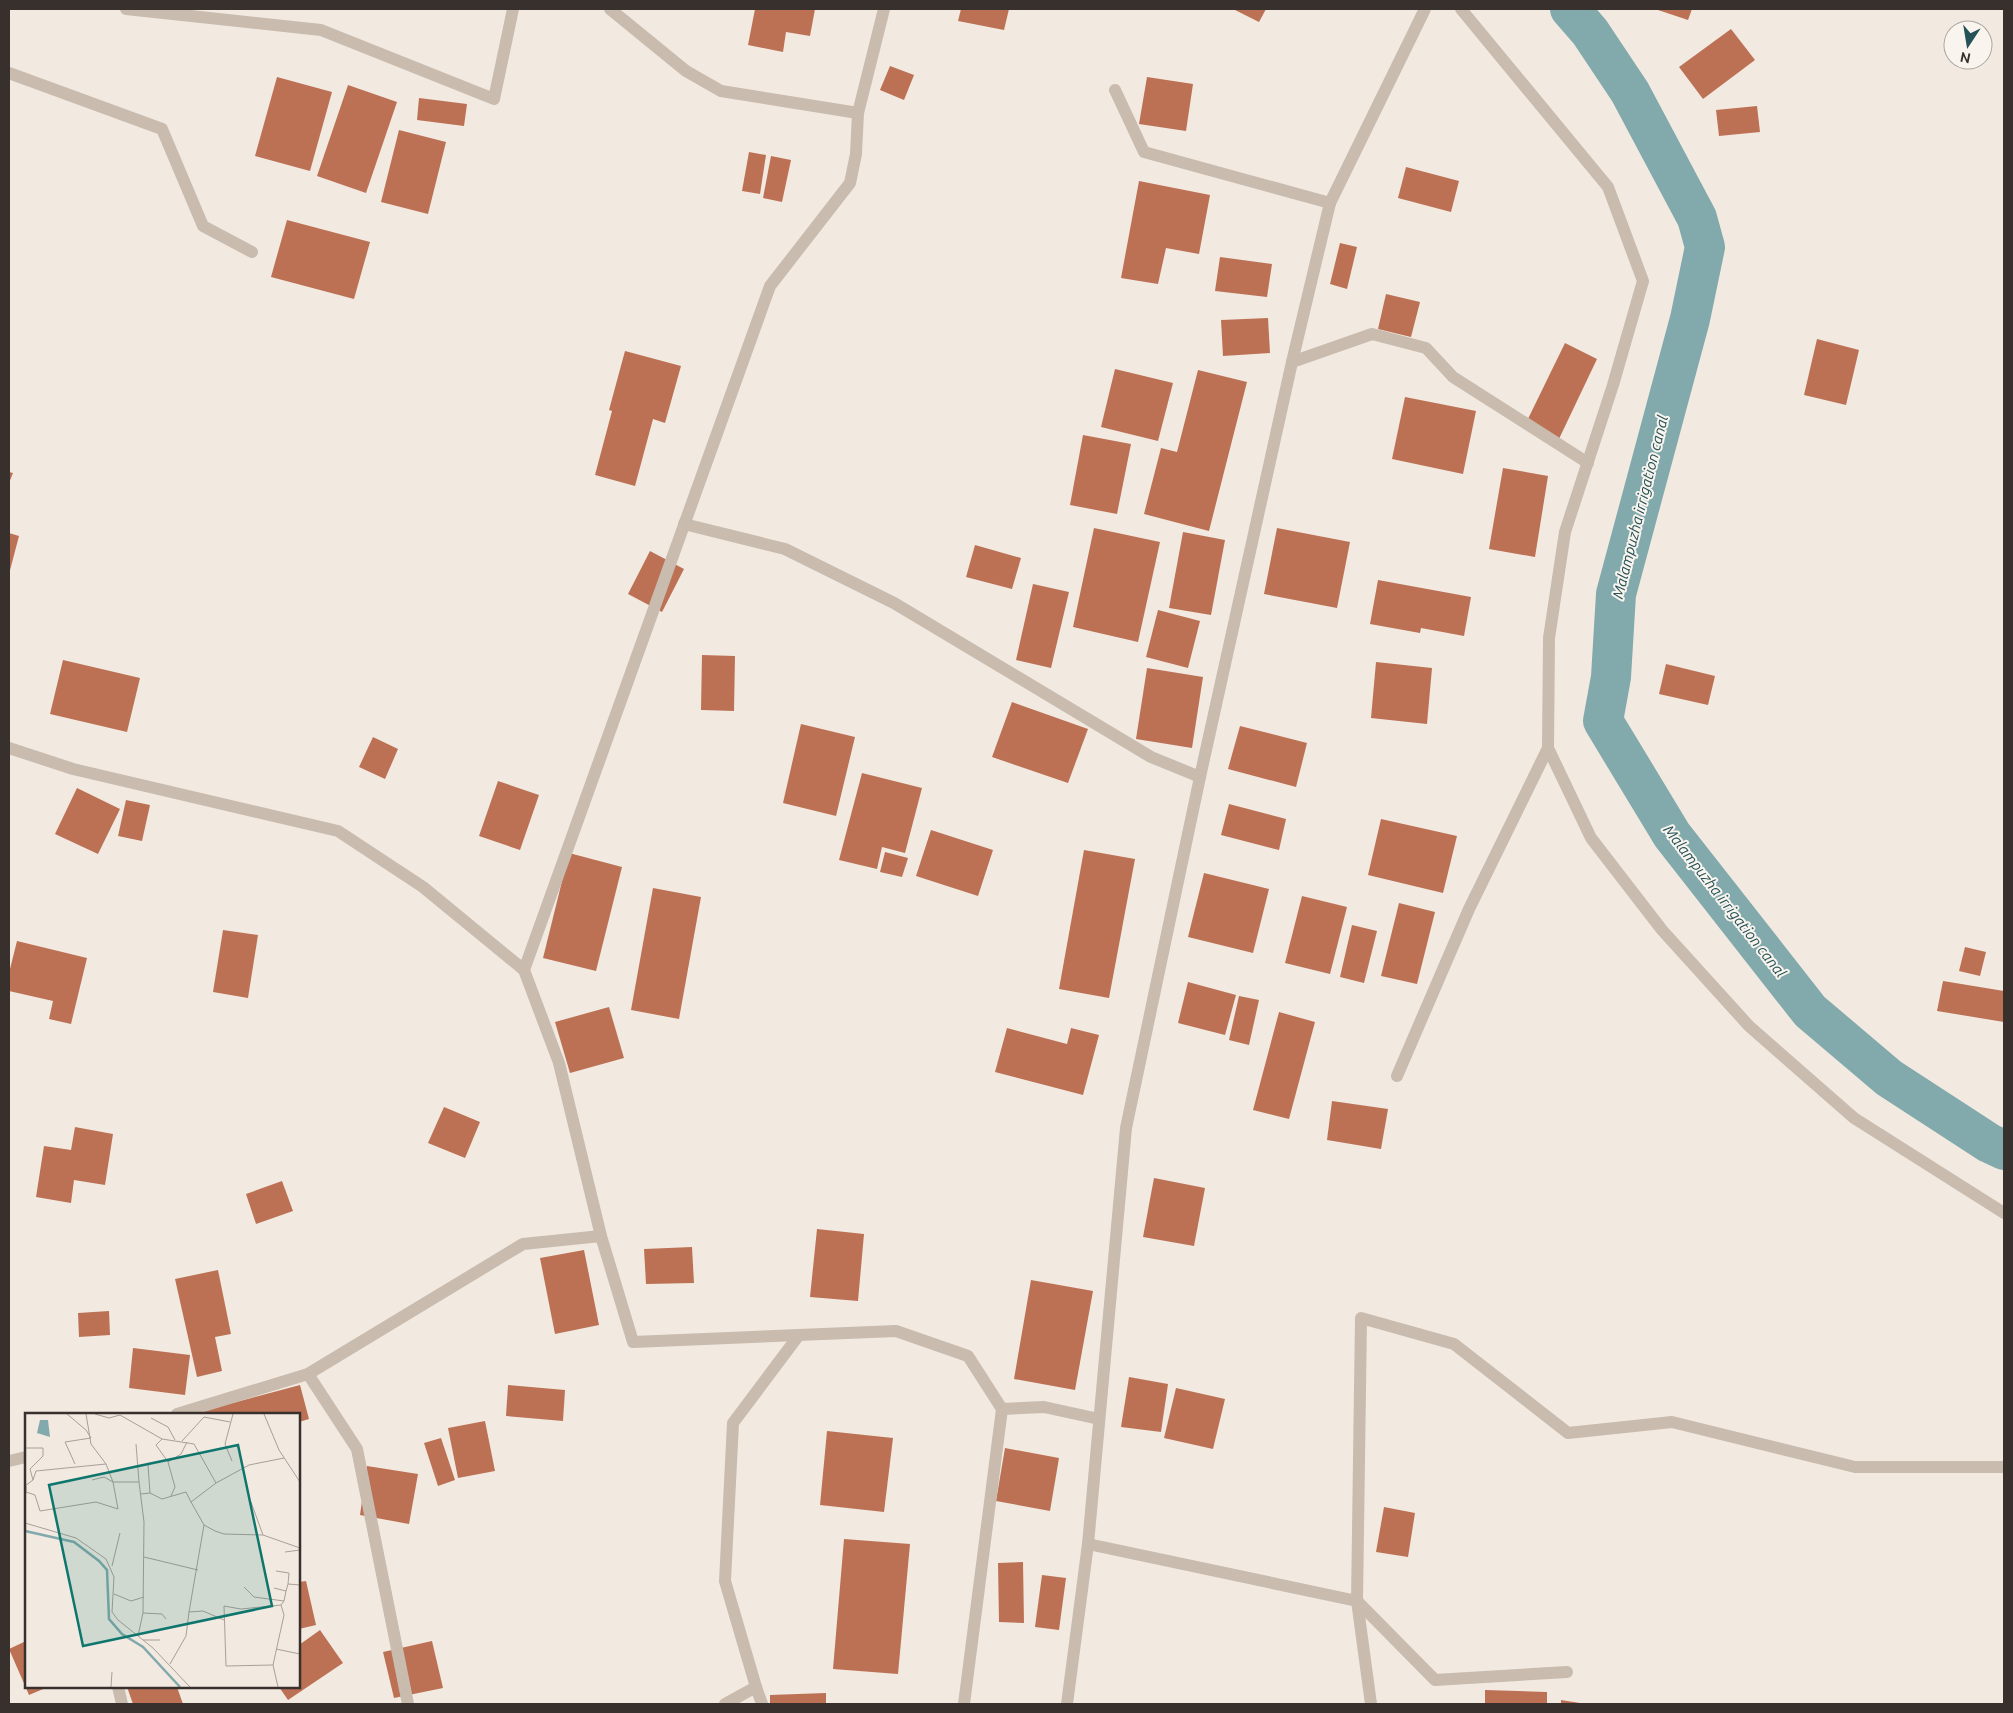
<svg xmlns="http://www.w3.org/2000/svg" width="2013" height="1713" font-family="Ubuntu,sans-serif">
<rect width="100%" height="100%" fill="#f2eae1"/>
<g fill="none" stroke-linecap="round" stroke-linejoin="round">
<!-- canal -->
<polyline stroke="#82a9ac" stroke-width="40" points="1570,9 1590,32 1630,92 1697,218 1705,247 1690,319 1616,594 1611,677 1603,721 1672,835 1810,1011 1889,1078 1989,1143 2004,1150"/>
</g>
<!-- building -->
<g fill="#bc7155">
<polygon points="755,9 815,9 810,36 786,32 783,52 748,45"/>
<polygon points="961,9 1009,9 1004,30 958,21"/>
<polygon points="1233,9 1266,9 1259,22"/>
<polygon points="1655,9 1692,9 1688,20"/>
<polygon points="1731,29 1755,60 1703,99 1679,67"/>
<polygon points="890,66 914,75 904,100 880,90"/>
<polygon points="277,77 332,92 310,171 255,156"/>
<polygon points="1147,77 1193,84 1186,131 1139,124"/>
<polygon points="348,85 397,102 366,193 317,176"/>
<polygon points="419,98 467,104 464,126 417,120"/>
<polygon points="1757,106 1760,132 1719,136 1716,110"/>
<polygon points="399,130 446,142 428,214 381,202"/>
<polygon points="749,152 766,155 760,194 742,191"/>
<polygon points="771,156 791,160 782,202 763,198"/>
<polygon points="1406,167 1459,181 1451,212 1398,198"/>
<polygon points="1139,181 1210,195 1199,254 1166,248 1158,284 1121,278"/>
<polygon points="287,220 370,242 354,299 271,277"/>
<polygon points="1340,243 1357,247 1347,289 1330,284"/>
<polygon points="1220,257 1272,264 1267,297 1215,291"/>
<polygon points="1386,294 1420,302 1411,337 1378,329"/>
<polygon points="1268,318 1270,353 1223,356 1221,320"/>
<polygon points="1817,339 1859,350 1846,405 1804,395"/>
<polygon points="1565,343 1597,359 1558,441 1525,425"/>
<polygon points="625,351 681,366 665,423 653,419 635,486 595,475 612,411 609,410"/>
<polygon points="1115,369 1173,383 1158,441 1101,427"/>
<polygon points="1198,370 1247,382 1209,531 1144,514 1161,448 1177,452"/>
<polygon points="1405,397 1476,411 1463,474 1392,459"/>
<polygon points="1083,435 1131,444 1117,514 1070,505"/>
<polygon points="1503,468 1548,476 1535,557 1489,549"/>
<polygon points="9,472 13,473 9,483"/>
<polygon points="1094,528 1160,542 1138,642 1073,627"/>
<polygon points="1277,528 1350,542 1337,608 1264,594"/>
<polygon points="1183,532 1225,540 1211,615 1169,608"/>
<polygon points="9,533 19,536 9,574"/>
<polygon points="975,545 1021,558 1012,589 966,577"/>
<polygon points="650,551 684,569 662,612 628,594"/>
<polygon points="1378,580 1471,597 1464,636 1421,628 1420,633 1370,624"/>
<polygon points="1033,584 1069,592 1051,668 1016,660"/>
<polygon points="1158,610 1200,621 1188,668 1146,657"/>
<polygon points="702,655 735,656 734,711 701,710"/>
<polygon points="63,660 140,678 127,732 50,714"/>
<polygon points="1376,662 1432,668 1427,724 1371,718"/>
<polygon points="1666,664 1715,676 1708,705 1659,694"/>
<polygon points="1147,668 1203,677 1192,748 1136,739"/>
<polygon points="1012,702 1088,729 1068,783 992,757"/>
<polygon points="801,724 855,737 836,816 783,803"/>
<polygon points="1240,726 1307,743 1296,787 1228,769"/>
<polygon points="373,737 398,749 385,779 359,767"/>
<polygon points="862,773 922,788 905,853 882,847 877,869 839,860"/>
<polygon points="498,781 539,795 520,850 479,836"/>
<polygon points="77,788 120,809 98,854 55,834"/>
<polygon points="126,800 150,805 142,841 118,836"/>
<polygon points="1229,804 1286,819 1279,850 1221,835"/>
<polygon points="1381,819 1457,836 1443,893 1368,875"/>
<polygon points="931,830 993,850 978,896 916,876"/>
<polygon points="1084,850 1135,859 1109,998 1059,989"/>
<polygon points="885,852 908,858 902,877 880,872"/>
<polygon points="569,853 622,867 596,971 543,958"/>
<polygon points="1204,873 1269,889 1253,953 1188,937"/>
<polygon points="653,888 701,897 679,1019 631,1010"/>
<polygon points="1302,896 1347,907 1330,974 1285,963"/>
<polygon points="1399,903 1435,912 1417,984 1381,976"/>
<polygon points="1352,925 1377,931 1364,983 1340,977"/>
<polygon points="223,930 258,935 248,998 213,992"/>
<polygon points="17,941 87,958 71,1024 49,1019 53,1001 9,991 9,973"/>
<polygon points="1965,947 1986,952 1980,976 1959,971"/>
<polygon points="1943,981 2004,991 2004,1022 1937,1011"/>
<polygon points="1188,982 1236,995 1225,1035 1178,1023"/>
<polygon points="1239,996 1259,1000 1249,1045 1229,1040"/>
<polygon points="609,1007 624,1058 570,1073 555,1022"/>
<polygon points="1279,1012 1315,1022 1289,1119 1253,1110"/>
<polygon points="1007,1028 1067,1044 1071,1028 1099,1035 1083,1095 995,1072"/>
<polygon points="1332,1101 1388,1109 1381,1149 1327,1140"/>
<polygon points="444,1107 480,1122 465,1158 428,1143"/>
<polygon points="75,1127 113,1134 105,1185 74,1180 71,1203 36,1197 44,1146 71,1150"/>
<polygon points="1154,1178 1205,1188 1194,1246 1143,1237"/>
<polygon points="282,1181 293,1211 256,1224 246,1194"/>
<polygon points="817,1229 864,1234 858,1301 810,1297"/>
<polygon points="692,1247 694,1283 646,1284 644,1249"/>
<polygon points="584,1250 599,1325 555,1334 540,1258"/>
<polygon points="218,1270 231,1334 215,1337 222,1371 197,1377 175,1279"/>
<polygon points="1031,1280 1093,1291 1075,1390 1014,1379"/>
<polygon points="109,1311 110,1335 79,1337 78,1313"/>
<polygon points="133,1348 190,1355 185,1395 129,1388"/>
<polygon points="1129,1377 1168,1384 1161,1432 1121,1427"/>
<polygon points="300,1385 309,1419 299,1422 299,1414 200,1414 199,1412"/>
<polygon points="508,1385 565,1390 563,1421 506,1416"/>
<polygon points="1176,1388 1225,1399 1213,1449 1164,1438"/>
<polygon points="485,1421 495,1471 458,1478 448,1428"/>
<polygon points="827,1431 893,1438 884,1512 820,1505"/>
<polygon points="441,1438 455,1480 438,1486 424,1443"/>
<polygon points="1005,1448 1059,1458 1050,1511 996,1501"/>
<polygon points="367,1466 418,1474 409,1524 360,1515"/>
<polygon points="1384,1507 1415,1513 1408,1557 1376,1552"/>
<polygon points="844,1539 910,1544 898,1674 833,1669"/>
<polygon points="1023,1562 1024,1623 999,1622 998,1563"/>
<polygon points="1042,1575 1066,1578 1059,1630 1035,1627"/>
<polygon points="306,1581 316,1625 299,1629 299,1582"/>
<polygon points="320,1630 343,1663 288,1700 279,1687 299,1687 299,1645"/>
<polygon points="26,1641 26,1687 48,1687 29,1695 9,1649"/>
<polygon points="432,1641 443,1688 394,1698 383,1652"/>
<polygon points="127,1687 177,1687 183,1704 133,1704"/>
<polygon points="1485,1690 1547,1692 1547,1704 1485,1704"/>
<polygon points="826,1693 826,1704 770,1704 770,1695"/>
<polygon points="1561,1700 1580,1703 1580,1704 1561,1704"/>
</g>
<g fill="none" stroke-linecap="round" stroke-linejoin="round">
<!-- minor -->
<g stroke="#c9bbae" stroke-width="12">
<polyline points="126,9 321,30 494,99 513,9"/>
<polyline points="610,9 686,71 721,91 858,113 884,9"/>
<polyline points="1461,9 1608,187 1643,281 1613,385 1565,532 1549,638 1548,748 1591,838 1662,930 1749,1026 1854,1118 2004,1213"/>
<polyline points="9,73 162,129 203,226 252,252"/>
<polyline points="1115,90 1144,152 1330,203 1292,362 1200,777 1126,1128 1088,1544 1357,1601 1361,1318 1454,1344 1568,1433 1672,1422 1855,1467 2004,1467"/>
<polyline points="1330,203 1425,9"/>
<polyline points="1292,362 1372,334 1426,348 1453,377 1588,463"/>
<polyline points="684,524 785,549 894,603 1151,757 1200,777"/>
<polyline points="9,748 73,769 338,831 423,887 524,970 559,1063 601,1236"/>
<polyline points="524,970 770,286 850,183 856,154 858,113"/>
<polyline points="1397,1076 1469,909 1548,748"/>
<polyline points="308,1374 357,1449 408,1704"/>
<polyline points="1002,1409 1044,1407 1099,1419"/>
<polyline points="177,1414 308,1374 523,1244 601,1236 633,1342 896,1331 968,1356 1002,1409 964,1704"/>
<polyline points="9,1461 26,1457"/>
<polyline points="1357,1601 1435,1680 1567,1672"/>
<polyline points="1357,1601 1371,1704"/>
<polyline points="118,1687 122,1704"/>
<polyline points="756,1687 762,1704"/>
<polyline points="725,1704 756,1687 725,1581 733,1423 799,1335"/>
<polyline points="1067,1704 1088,1544"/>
</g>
</g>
<g text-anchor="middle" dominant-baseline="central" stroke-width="4" stroke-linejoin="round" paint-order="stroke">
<!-- water labels -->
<g font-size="15" font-style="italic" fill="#245257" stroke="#f9f4ee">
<text transform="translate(1640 507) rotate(-76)">Malampuzha irrigation canal</text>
<text transform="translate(1725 901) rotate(52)">Malampuzha irrigation canal</text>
</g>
</g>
<!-- overview -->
<g transform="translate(25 1413)">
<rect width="275" height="275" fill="#f2eae1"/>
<path d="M 15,7 L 23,7 L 25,24 L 12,20 Z" fill="#82a9ac"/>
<path fill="none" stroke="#82a9ac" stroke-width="2.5" d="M 0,118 L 49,129 L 74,148 L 82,157 L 84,206 L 97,221 L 118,234 L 155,274"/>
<path fill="none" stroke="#a8a099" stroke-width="1" d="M 42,1 L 61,17 L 66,25 L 40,29 L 50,51M 61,1 L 66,31 L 81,51 L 88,69M 70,1 L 84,5 L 95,2 L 137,26 L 169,31 L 191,70M 239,1 L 254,37 L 275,69M 126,5 L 143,14 L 150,27M 137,26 L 131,32 L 143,49M 157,28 L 179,4 L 205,9M 111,31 L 114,69M 0,35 L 18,35 L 18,43 L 5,56 L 8,67 L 0,73M 207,48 L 200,31 L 208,1M 123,52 L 125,80M 8,67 L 11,58 L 81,51M 67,67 L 79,64 L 88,69M 1,73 L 1,79 L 10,82 L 15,98 L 71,89 L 93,96 L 88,69 L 114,69 L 119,109 L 118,200 L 137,201 L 141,206M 116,81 L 125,80 L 137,86 L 161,79 L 166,89 L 191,70 L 224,52 L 259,45M 146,83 L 150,74 L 143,49 L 156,41 L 162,29M 166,89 L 179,112 L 190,118 L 199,121 L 238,122 L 275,135M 226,89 L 238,122M 0,110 L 51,125 L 81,146 L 89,164 L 87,199 L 93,207 L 128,235 L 165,274M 260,139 L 275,137M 119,144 L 173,157M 87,153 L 95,120M 251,158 L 264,160 L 263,171M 219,174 L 229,184 L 259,188 L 261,178M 249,175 L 261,178 L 263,171 L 275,172M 89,181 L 106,188 L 119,184M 256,192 L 259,202 L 248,252 L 201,253 L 199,193 L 216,196 L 256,192 L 259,188M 164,199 L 179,112M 113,223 L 118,200M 118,227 L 135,227M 251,236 L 275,241M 145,251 L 161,223 L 164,199 L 178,198 L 199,207M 248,252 L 253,274M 86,274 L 87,259"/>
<path fill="#0f766e" fill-opacity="0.15" stroke="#0f766e" stroke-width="2.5" d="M 213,32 L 247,193 L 58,233 L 24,72 Z"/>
<rect width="275" height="275" fill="none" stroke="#38302c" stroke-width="2.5"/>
</g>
<!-- border -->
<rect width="2013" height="1713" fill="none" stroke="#38302c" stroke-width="20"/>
<!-- north arrow -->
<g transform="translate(1968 45) rotate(192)"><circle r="24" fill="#f9f4ee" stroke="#aca6a0"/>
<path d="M0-4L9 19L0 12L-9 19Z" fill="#245257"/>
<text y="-8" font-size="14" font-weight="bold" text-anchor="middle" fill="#38302c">N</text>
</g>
</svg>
